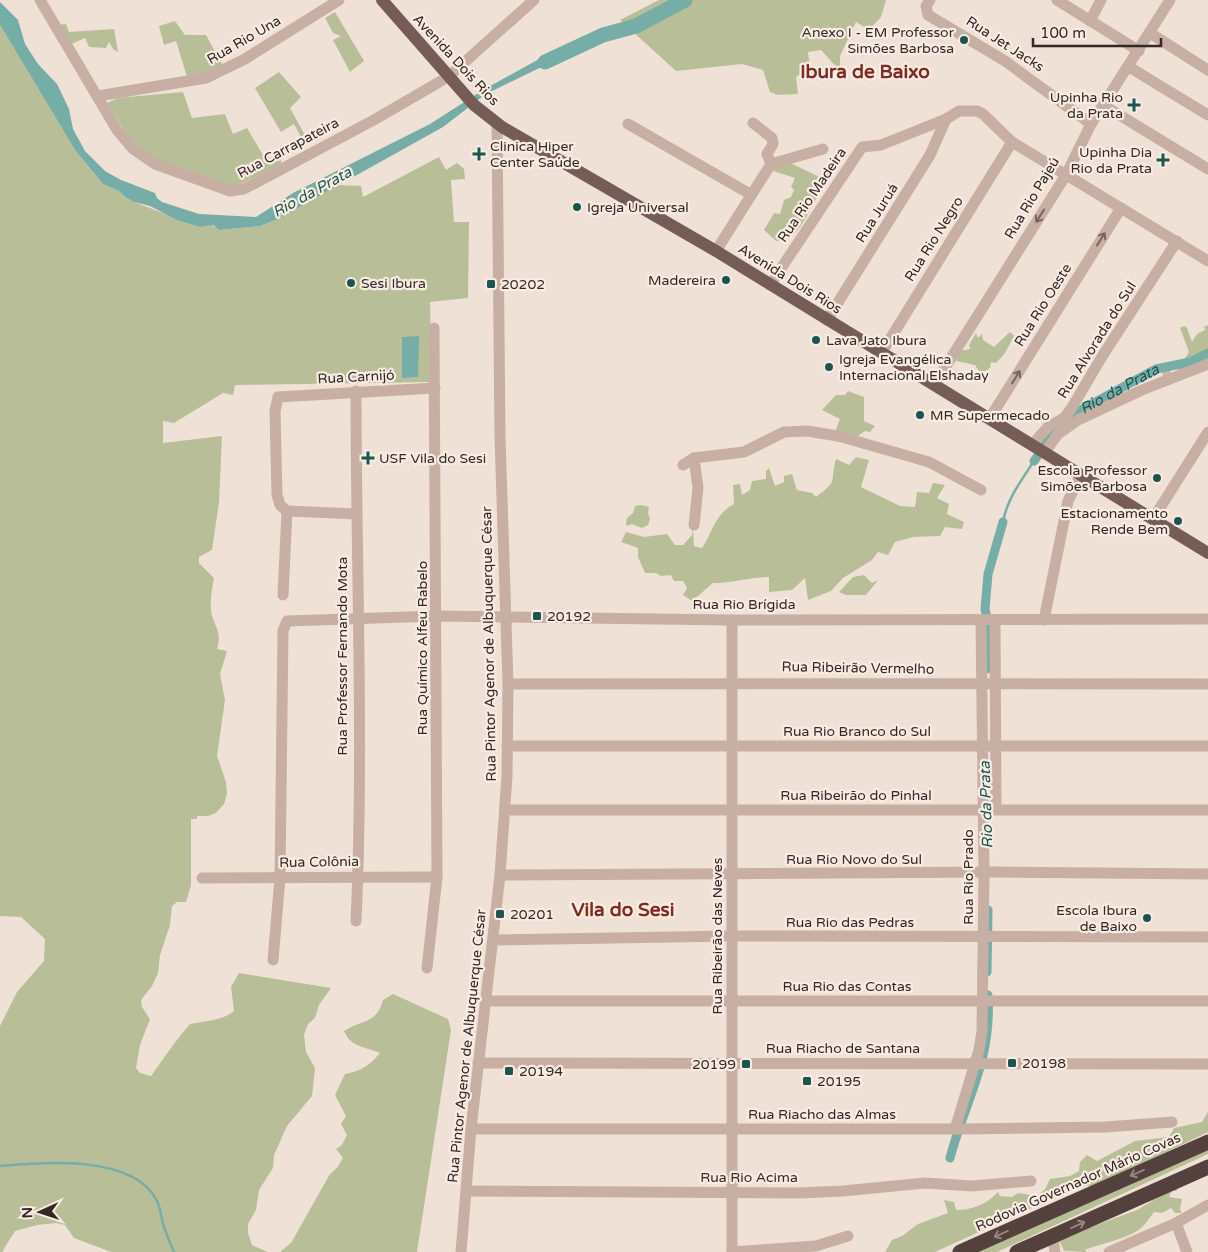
<svg xmlns="http://www.w3.org/2000/svg" width="1208" height="1252" font-family="'Varela Round',sans-serif">
<rect width="100%" height="100%" fill="#f0e1d7"/>
<!-- green -->
<g fill="#b8bf98">
<polygon points="659,0 886,0 881,17 869,30 856,22 840,56 840,71 821,50 808,52 810,67 796,77 798,94 778,95 770,92 763,70 742,64 676,71 620,20"/>
<polygon points="335,12 364,61 350,72 333,40 341,36 333,33 325,18"/>
<polygon points="175,21 185,35 206,35 224,68 188,80 176,41 164,45 159,26"/>
<polygon points="66,24 69,32 114,29 118,52 113,49 109,42 106,48 89,47 85,38 69,45 58,25"/>
<path d="M 0,25 L 75,150 L 103,184 L 119,191 L 125,197 L 134,202 L 200,227 L 212,225 L 219,230 L 260,226 L 278,219 L 339,185 L 361,186 L 363,197 L 439,157 L 446,170 L 457,163 L 464,169 L 465,179 L 451,180 L 454,222 L 469,222 L 468,298 L 430,302 L 432,382 L 235,385 L 233,395 L 223,393 L 174,423 L 163,421 L 163,443 L 222,436 L 219,502 L 212,550 L 199,557 L 199,563 L 214,578 C 212,589 210,599 211,610 C 213,627 223,630 217,649 L 227,651 L 220,674 L 225,700 L 217,756 L 226,782 L 227,794 L 224,804 L 216,813 L 208,816 L 197,816 L 197,819 L 191,819 L 191,885 L 186,902 L 177,902 L 172,906 L 170,925 L 160,955 L 158,973 L 152,986 L 141,1000 L 142,1007 L 150,1019 L 140,1045 L 136,1068 L 140,1073 L 151,1076 C 164,1058 175,1041 190,1024 C 204,1021 222,1021 234,1011 L 231,987 L 239,973 L 331,988 L 319,1005 L 315,1018 L 308,1024 L 304,1035 L 306,1052 L 315,1068 L 312,1096 L 287,1126 L 274,1155 L 273,1168 L 259,1190 L 256,1210 L 248,1224 L 248,1233 L 252,1245 L 268,1252 L 111,1252 L 74,1238 L 65,1225 L 56,1223 L 37,1225 L 15,1231 L 2,1252 L 0,1252 L 0,1026 L 17,992 L 44,961 L 45,939 L 21,917 L 0,916 Z"/>
<polygon points="279,72 301,97 290,108 306,137 302,139 294,124 281,132 255,88"/>
<polygon points="183,92 192,118 225,114 233,134 247,128 266,160 279,155 282,164 231,189 150,158 134,146 107,103 118,98"/>
<path d="M 788,162 L 826,180 L 828,184 C 808,201 804,242 776,241 L 764,230 L 774,213 L 780,214 L 784,200 L 791,197 L 794,190 L 791,187 L 795,178 L 773,171 L 776,164 Z"/>
<polygon points="1208,325 1208,362 1164,378 1161,370 1168,368 1171,373 1178,370 1175,362 1184,360 1189,352 1180,328 1184,326 1187,328 1192,342 1197,334 1205,330 1204,327"/>
<polygon points="1010,332 1014,336 1005,353 996,363 991,362 990,368 985,371 979,371 975,365 956,361 960,351 970,349 969,345 976,333 978,338 982,334 983,340 994,347"/>
<polygon points="848,391 864,397 864,421 875,426 870,432 865,431 858,436 835,432 840,419 822,410 836,395 845,395"/>
<path d="M 856,457 L 869,460 L 861,487 L 900,506 L 915,507 L 917,492 L 929,493 L 933,483 L 945,485 L 937,498 L 949,504 L 947,514 L 964,522 L 962,529 L 945,527 L 940,536 L 913,537 L 895,542 L 888,555 L 878,552 L 872,560 L 843,578 L 831,591 L 808,600 L 805,578 L 792,590 L 769,592 L 769,577 C 750,577 732,583 713,583 L 692,601 L 683,595 L 687,588 L 683,581 L 674,581 L 671,575 L 661,576 L 656,573 L 645,573 L 638,557 L 638,548 L 621,542 L 626,532 L 644,537 L 667,534 L 675,545 L 683,545 L 692,535 L 693,528 L 694,546 L 702,548 C 713,531 715,514 734,504 L 733,485 L 740,484 L 742,495 L 750,490 L 752,481 L 766,479 L 766,471 L 769,468 L 775,486 L 784,482 L 784,476 L 792,474 L 797,490 L 812,493 L 816,497 C 840,479 829,483 836,459 L 849,465 Z"/>
<polygon points="641,505 649,507 648,513 650,519 648,525 642,528 632,524 626,526 627,518 633,513 635,506"/>
<polygon points="864,575 872,583 878,580 866,595 846,595 839,592 853,577"/>
<path d="M 393,994 L 448,1019 L 451,1030 L 417,1252 L 280,1252 L 291,1243 L 330,1174 L 337,1168 L 343,1158 L 336,1149 L 342,1145 L 347,1135 L 341,1124 L 346,1116 L 335,1095 L 345,1074 C 361,1071 370,1065 380,1053 C 366,1047 350,1047 344,1031 C 361,1020 377,1024 383,1000 Z"/>
<path d="M 1208,1112 L 1208,1132 L 1097,1186 L 1085,1186 L 1054,1198 L 935,1252 L 885,1252 L 892,1240 L 902,1236 L 918,1224 L 948,1213 L 944,1200 L 954,1202 L 956,1210 C 972,1210 987,1204 998,1192 L 1000,1196 L 1012,1197 L 1018,1193 L 1037,1196 L 1045,1189 L 1050,1179 L 1070,1176 L 1079,1171 L 1080,1162 L 1087,1155 L 1097,1161 L 1135,1141 L 1169,1137 L 1174,1128 L 1202,1122 Z"/>
<polygon points="1208,1146 1208,1154 997,1252 970,1252"/>
<path d="M 1177,1186 L 1177,1191 L 1172,1191 L 1169,1197 L 1182,1199 L 1180,1209 L 1182,1213 L 1175,1213 L 1171,1208 L 1162,1213 L 1154,1212 C 1150,1217 1146,1224 1141,1228 C 1130,1238 1100,1244 1085,1250 L 1087,1252 L 1064,1251 L 1059,1239 L 1137,1210 Z"/>
</g>
<!-- water -->
<g fill="#77ada7">
<polygon points="0,2 18,20 25,44 38,64 57,84 69,109 73,129 85,151 105,171 121,180 155,193 157,198 162,202 199,214 256,217 293,193 430,124 483,90 559,48 564,56 486,94 443,127 278,219 260,226 219,230 213,225 200,227 177,220 150,206 134,202 125,197 119,191 103,184 75,150 0,25"/>
<polygon points="419,336 418,377 402,378 402,337"/>
</g>
<g fill="none" stroke-linecap="round" stroke-linejoin="round">
<!-- stream -->
<g stroke="#77ada7" stroke-width="2.5">
<path d="M 1003,522 C 1007,499 1021,481 1034,461"/>
<path d="M 0,1166 C 43,1162 134,1154 157,1201 C 161,1209 161,1218 164,1227 C 167,1235 170,1244 174,1252"/>
</g>
<!-- canal -->
<g stroke="#77ada7" stroke-width="9">
<path id="s1" d="M 1045,444 L 1058,423 L 1068,417 L 1156,369 L 1190,362 L 1208,353"/>
<polyline points="1034,461 1037,457"/>
<polyline points="987,669 989,627 985,609 988,574 1003,522"/>
<polyline points="987,972 988,910"/>
<path d="M 950,1158 C 966,1098 992,1062 988,995"/>
</g>
<!-- river -->
<polyline stroke="#77ada7" stroke-width="15" points="545,62 603,35 636,26 685,0"/>
<!-- minor -->
<g stroke="#c8afa4" stroke-width="11">
<polyline points="40,0 117,130 133,149 155,164 230,191 244,189 372,121 448,77 534,0"/>
<polyline points="930,0 926,6 928,15 1005,61 1091,124"/>
<polyline points="1057,0 1139,51"/>
<polyline points="1090,21 1101,0"/>
<polyline points="1150,33 1208,70"/>
<polyline points="1129,67 1208,115"/>
<polyline points="98,96 206,78 245,59 339,0"/>
<polyline points="1103,105 1208,169"/>
<polyline points="753,123 772,138 773,144 767,154 771,164"/>
<polyline points="628,124 750,194"/>
<polyline points="771,164 823,149"/>
<polyline points="716,251 771,164"/>
<polyline points="770,285 862,147 881,145 946,119 959,111 977,111 983,114 1012,142 1208,261"/>
<polyline points="827,320 930,155 946,119"/>
<polyline points="882,352 1012,142"/>
<polyline points="934,385 1066,175 1091,124 1170,0"/>
<path d="M 356,391 C 356,568 364,745 356,921"/>
<polyline points="990,418 1121,208"/>
<polyline points="1032,445 1049,426 1064,418 1071,409 1103,355 1177,241"/>
<polyline points="1044,453 1058,434 1078,420 1142,390 1208,364"/>
<polyline points="694,458 698,488 694,525"/>
<polyline points="683,465 694,458 744,452 784,432 807,431 838,436 929,462 981,490"/>
<polyline points="287,511 280,505 277,495 275,411 278,397 435,388"/>
<polyline points="287,511 356,514"/>
<polyline points="1153,519 1208,432"/>
<polyline points="283,595 287,511"/>
<polyline points="995,620 996,809"/>
<polyline points="1044,620 1068,501 1081,475"/>
<path d="M 508,684 C 741,682 975,685 1208,684"/>
<polyline points="507,746 1208,746"/>
<polyline points="505,810 1208,810"/>
<polyline points="500,875 995,872 1208,874"/>
<polyline points="202,878 437,877"/>
<polyline points="493,940 732,936 1208,937"/>
<polyline points="273,960 280,878 283,631 287,621 437,616 732,620 1208,619"/>
<polyline points="427,968 437,877 434,328"/>
<polyline points="486,1001 1208,1001"/>
<polyline points="478,1063 1208,1064"/>
<polyline points="471,1129 964,1129 1106,1127 1172,1122"/>
<polyline points="955,1129 979,1050 982,1031 984,873 981,620"/>
<polyline points="466,1191 799,1193 843,1191 925,1183 972,1186 1031,1181"/>
<polyline points="1176,1223 1187,1252"/>
<polyline points="1053,1237 1055,1252"/>
<polyline points="461,1252 471,1129 500,875 507,776 508,684 500,437 497,124"/>
<polyline points="732,1252 732,620"/>
<polyline points="732,1252 816,1246 848,1236"/>
<polyline points="1109,1252 1176,1223 1208,1205"/>
</g>
<!-- major -->
<polyline stroke="#755c56" stroke-width="12" points="382,0 474,105 502,127 716,251 1208,553"/>
<!-- highway -->
<g stroke="#54403d" stroke-width="15">
<polyline points="960,1252 1208,1142"/>
<polyline points="1017,1252 1208,1167"/>
</g>
</g>
<!-- one-way arrows -->
<defs><path id="oneway-shaft" d="M-6 0H5M1.5-3L5.5 0L1.5 3" fill="none" stroke-width="1.6" stroke-linecap="round" stroke-linejoin="round" transform="scale(1.25)"/></defs>
<g stroke="#76655f">
<use href="#oneway-shaft" transform="translate(1040 216) rotate(122)"/>
<use href="#oneway-shaft" transform="translate(1101 239) rotate(-58)"/>
<use href="#oneway-shaft" transform="translate(1016 377) rotate(-58)"/>
</g>
<g stroke="#96857f">
<use href="#oneway-shaft" transform="translate(1137 1173) rotate(156)"/>
<use href="#oneway-shaft" transform="translate(1078 1225) rotate(-25)"/>
<use href="#oneway-shaft" transform="translate(1001 1234) rotate(156)"/>
</g>
<!-- markers -->
<g fill="#1c544f" stroke="#f9ece3" stroke-width="2">
<circle cx="964" cy="40" r="5"/>
<path d="M1131.5 97.5h5v5h5v5h-5v5h-5v-5h-5v-5h5z"/>
<path d="M476.5 146.5h5v5h5v5h-5v5h-5v-5h-5v-5h5z"/>
<path d="M1160.5 152.5h5v5h5v5h-5v5h-5v-5h-5v-5h5z"/>
<circle cx="577" cy="207" r="5"/>
<circle cx="726" cy="280" r="5"/>
<circle cx="351" cy="283" r="5"/>
<rect x="486" y="279" width="10" height="10" rx="2.5"/>
<circle cx="816" cy="340" r="5"/>
<circle cx="829" cy="367" r="5"/>
<circle cx="920" cy="415" r="5"/>
<path d="M365.5 450.5h5v5h5v5h-5v5h-5v-5h-5v-5h5z"/>
<circle cx="1157" cy="478" r="5"/>
<circle cx="1178" cy="521" r="5"/>
<rect x="532" y="611" width="10" height="10" rx="2.5"/>
<rect x="495" y="909" width="10" height="10" rx="2.5"/>
<circle cx="1147" cy="918" r="5"/>
<rect x="1007" y="1058" width="10" height="10" rx="2.5"/>
<rect x="741" y="1059" width="10" height="10" rx="2.5"/>
<rect x="504" y="1066" width="10" height="10" rx="2.5"/>
<rect x="802" y="1076" width="10" height="10" rx="2.5"/>
</g>
<g text-anchor="middle" dominant-baseline="central" stroke-width="4.5" stroke-linejoin="round" paint-order="stroke">
<!-- poi labels -->
<g font-size="14" fill="#332826" stroke="#f9ece3" text-anchor="start">
<text x="954" y="32" text-anchor="end">Anexo I - EM Professor<tspan x="954" dy="16">Simões Barbosa</tspan></text>
<text x="1123" y="97" text-anchor="end">Upinha Rio<tspan x="1123" dy="16">da Prata</tspan></text>
<text x="490" y="146">Clinica Hiper<tspan x="490" dy="16">Center Saúde</tspan></text>
<text x="1152" y="152" text-anchor="end">Upinha Dia<tspan x="1152" dy="16">Rio da Prata</tspan></text>
<text x="587" y="207">Igreja Universal</text>
<text x="716" y="280" text-anchor="end">Madereira</text>
<text x="361" y="283">Sesi Ibura</text>
<text x="501" y="284">20202</text>
<text x="826" y="340">Lava Jato Ibura</text>
<text x="839" y="359">Igreja Evangélica<tspan x="839" dy="16">Internacional Elshaday</tspan></text>
<text x="930" y="415">MR Supermecado</text>
<text x="379" y="458">USF Vila do Sesi</text>
<text x="1147" y="470" text-anchor="end">Escola Professor<tspan x="1147" dy="16">Simões Barbosa</tspan></text>
<text x="1168" y="513" text-anchor="end">Estacionamento<tspan x="1168" dy="16">Rende Bem</tspan></text>
<text x="547" y="616">20192</text>
<text x="1137" y="910" text-anchor="end">Escola Ibura<tspan x="1137" dy="16">de Baixo</tspan></text>
<text x="510" y="914">20201</text>
<text x="1022" y="1063">20198</text>
<text x="736" y="1064" text-anchor="end">20199</text>
<text x="519" y="1071">20194</text>
<text x="817" y="1081">20195</text>
</g>
<!-- street labels -->
<g font-size="14" fill="#332826" stroke="#f9ece3">
<text transform="translate(244 40) rotate(-30)">Rua Rio Una</text>
<text transform="translate(1005 44) rotate(33)">Rua Jet Jacks</text>
<text transform="translate(456 60) rotate(47)">Avenida Dois Rios</text>
<text transform="translate(288 148) rotate(-28)">Rua Carrapateira</text>
<text transform="translate(812 195) rotate(-56)">Rua Rio Madeira</text>
<text transform="translate(1032 198) rotate(-59)">Rua Rio Pajeú</text>
<text transform="translate(877 213) rotate(-58)">Rua Juruá</text>
<text transform="translate(934 239) rotate(-58)">Rua Rio Negro</text>
<text transform="translate(790 279) rotate(32)">Avenida Dois Rios</text>
<text transform="translate(1043 305) rotate(-58)">Rua Rio Oeste</text>
<text transform="translate(1097 340) rotate(-58)">Rua Alvorada do Sul</text>
<text transform="translate(356 377) rotate(-3)">Rua Carnijó</text>
<text x="744" y="604">Rua Rio Brígida</text>
<text transform="translate(489 644) rotate(-91)">Rua Pintor Agenor de Albuquerque César</text>
<text transform="translate(422 648) rotate(-90)">Rua Químico Alfeu Rabelo</text>
<text transform="translate(342 656) rotate(-90)">Rua Professor Fernando Mota</text>
<text transform="translate(858 668) rotate(1)">Rua Ribeirão Vermelho</text>
<text x="857" y="731">Rua Rio Branco do Sul</text>
<text x="856" y="795">Rua Ribeirão do Pinhal</text>
<text x="854" y="859">Rua Rio Novo do Sul</text>
<text transform="translate(319 862) rotate(-1)">Rua Colônia</text>
<text transform="translate(968 877) rotate(-90)">Rua Rio Prado</text>
<text x="850" y="922">Rua Rio das Pedras</text>
<text transform="translate(717 936) rotate(-90)">Rua Ribeirão das Neves</text>
<text x="847" y="986">Rua Rio das Contas</text>
<text transform="translate(467 1046) rotate(-84)">Rua Pintor Agenor de Albuquerque César</text>
<text x="843" y="1048">Rua Riacho de Santana</text>
<text x="822" y="1114">Rua Riacho das Almas</text>
<text x="749" y="1177">Rua Rio Acima</text>
<text transform="translate(1078 1182) rotate(-24)">Rodovia Governador Mário Covas</text>
</g>
<!-- water labels -->
<g font-size="15" font-style="italic" fill="#1c544f" stroke="#f9ece3">
<text transform="translate(312 192) rotate(-29)">Rio da Prata</text>
<text stroke="none"><textPath href="#s1" startOffset="95">Rio da Prata</textPath></text>
<text transform="translate(986 805) rotate(-92)">Rio da Prata</text>
</g>
<!-- district labels -->
<g font-size="19" font-weight="bold" fill="#81281f" stroke="#f9ece3">
<text x="865" y="72">Ibura de Baixo</text>
<text x="623" y="910">Vila do Sesi</text>
</g>
</g>
<!-- north arrow -->
<g transform="translate(40 1212) rotate(267)" stroke="#f9ece3" stroke-width="4" paint-order="stroke">
<path d="M0-4L9 19L0 12L-9 19Z" fill="#332826"/>
<text y="-8" font-size="14" font-weight="bold" text-anchor="middle" fill="#332826">N</text>
</g>
<!-- scale -->
<path d="M1033 38v8h128v-8" fill="none" stroke="#332826" stroke-width="2.5"/>
<text x="1040" y="38" font-size="15" fill="#332826" stroke="#f9ece3" stroke-width="4" paint-order="stroke">100 m</text>
</svg>
